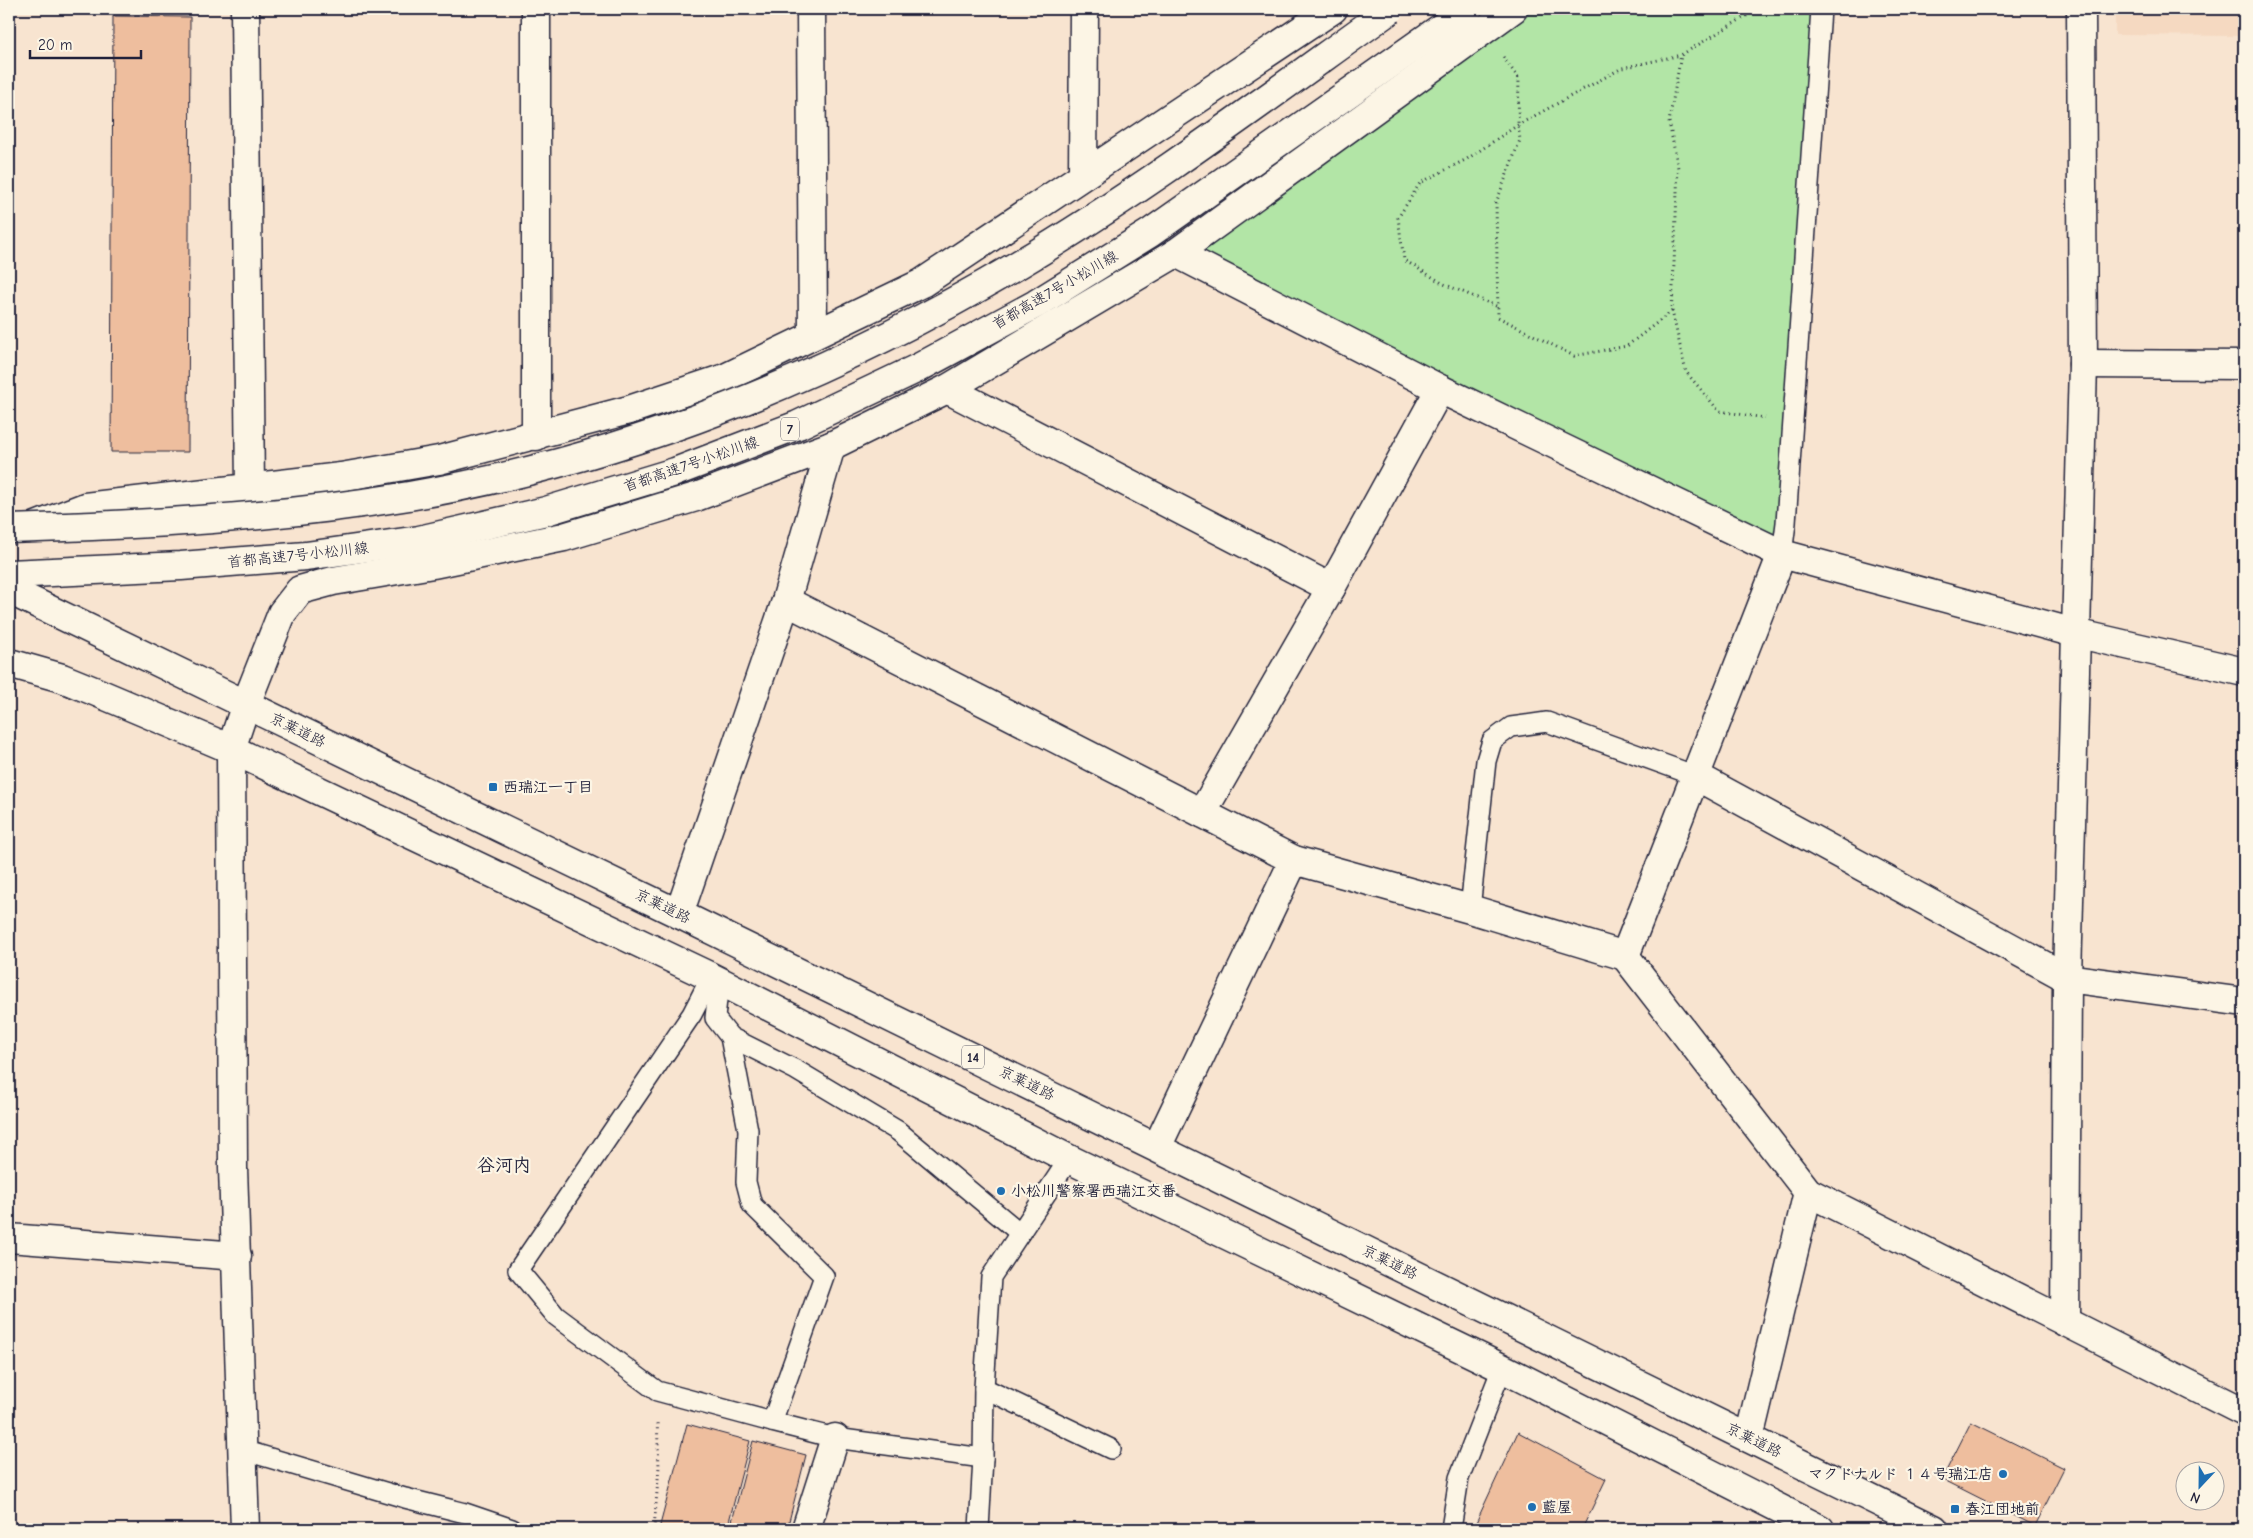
<svg xmlns="http://www.w3.org/2000/svg" width="2253" height="1538" font-family="'Comic Neue','Klee One',sans-serif">
<rect width="100%" height="100%" fill="#f8e4d0"/>
<filter id="ink" filterUnits="userSpaceOnUse"><feTurbulence type="fractalNoise" baseFrequency=".02" numOctaves="2"/><feDisplacementMap in="SourceGraphic" scale="10" xChannelSelector="R" yChannelSelector="G"/><feConvolveMatrix kernelMatrix="1 2 1 2 8 2 1 2 1" color-interpolation-filters="sRGB"/></filter>
<g filter="url(#ink)">
<!-- built -->
<polygon fill="#f5d9c1" points="2115,9 2244,9 2244,36 2115,35"/>
<!-- green -->
<polygon fill="#b2e5a6" stroke="#6a8470" points="1533,9 1814,9 1776,541 1189,251"/>
<!-- building -->
<g fill="#eebe9e" stroke="#22223b">
<polygon points="113,16 190,17 188,452 111,452"/>
<polygon points="1971,1422 2064,1468 2035,1526 1942,1479"/>
<polygon points="687,1424 750,1441 727,1529 659,1529"/>
<polygon points="1518,1432 1606,1479 1582,1529 1473,1529"/>
<polygon points="753,1441 806,1455 787,1529 730,1529"/>
</g>
<g fill="none" stroke-linecap="round" stroke-linejoin="round">
<defs>
<g id="service">
<polyline points="1782,554 1786,523 1821,9"/>
<polyline points="1470,909 1486,761 1492,741 1511,727 1547,722 1696,776"/>
<polyline points="711,977 692,1014 518,1270 556,1316 657,1391 772,1422"/>
<polyline points="719,981 715,1018 730,1037 748,1130 746,1182 752,1205 824,1276 772,1422 835,1438 983,1458"/>
<polyline points="730,1037 796,1070 898,1131 1020,1233"/>
<polyline points="984,1388 1111,1449"/>
<polyline points="243,1450 405,1498 465,1513 512,1529"/>
<polyline points="979,1529 983,1458 984,1388 991,1277 1069,1159"/>
<polyline points="1451,1529 1459,1478 1502,1368"/>
</g>
<g id="minor">
<polyline points="245,9 250,489"/>
<polyline points="536,9 536,436"/>
<polyline points="811,9 813,335"/>
<polyline points="1083,175 1084,9"/>
<polyline points="1176,253 1440,389 1782,554 2075,633 2244,672"/>
<polyline points="2083,364 2244,365"/>
<polyline points="947,389 1331,588"/>
<polyline points="36,526 85,507 341,477 439,460 629,410 725,378 922,283 1333,9"/>
<polyline points="1782,554 1625,956 1808,1192 2244,1412"/>
<polyline points="786,601 1294,860 1470,909 1625,956"/>
<polyline points="246,704 282,613 300,590 333,581 433,564 564,537 696,497 831,446 947,389 1176,253 1513,9"/>
<polyline points="1696,776 2067,978 2244,1002"/>
<polyline points="1202,813 1331,588 1440,389"/>
<polyline points="679,914 786,601 831,446"/>
<polyline points="1157,1147 1294,860"/>
<polyline points="2065,1322 2067,978 2083,364 2081,9"/>
<polyline points="1749,1438 1808,1192"/>
<polyline points="806,1529 835,1438"/>
</g>
<g id="tertiary">
<polyline points="9,1238 237,1256"/>
<polyline points="245,1529 233,1168 231,749 246,704"/>
</g>
<g id="trunk">
<polyline points="9,590 679,914 1934,1529"/>
<polyline points="9,663 62,678 94,691 231,749 711,977 1069,1159 1502,1368 1820,1529"/>
</g>
<polyline id="motorway" points="9,574 181,566 306,556 419,540 546,511 675,472 798,425 918,368 1036,304 1150,233 1468,9"/>
</defs>
<!-- service casing -->
<use href="#service" stroke="#22223b" stroke-width="22"/>
<!-- minor casing -->
<use href="#minor" stroke="#22223b" stroke-width="31"/>
<!-- tertiary casing -->
<use href="#tertiary" stroke="#22223b" stroke-width="31"/>
<!-- trunk casing -->
<use href="#trunk" stroke="#22223b" stroke-width="31"/>
<!-- motorway casing -->
<use href="#motorway" stroke="#22223b" stroke-width="31"/>
<!-- path -->
<g stroke="#22223b" stroke-width="3" stroke-dasharray="1 4" stroke-linecap="butt">
<polyline points="1503,57 1519,79 1518,125 1520,140 1496,203 1498,317 1574,356 1627,346 1672,311 1678,168 1669,122 1681,55 1758,9"/>
<polyline points="1496,306 1444,284 1404,260 1398,218 1420,183 1467,159 1518,125 1622,68 1681,55"/>
<polyline points="1672,311 1686,372 1719,411 1765,418"/>
<polyline points="654,1529 659,1467 657,1420"/>
</g>
<!-- service -->
<use href="#service" stroke="#fcf5e5" stroke-width="19"/>
<!-- minor -->
<use href="#minor" stroke="#fcf5e5" stroke-width="28"/>
<!-- tertiary -->
<use href="#tertiary" stroke="#fcf5e5" stroke-width="28"/>
<!-- trunk -->
<use href="#trunk" stroke="#fcf5e5" stroke-width="28"/>
<!-- motorway -->
<use href="#motorway" stroke="#fcf5e5" stroke-width="28"/>
<defs>
<path id="motorway-bridge" d="M 9,529 C 143,525 276,518 409,496 C 623,460 830,376 1016,266 C 1146,189 1268,97 1391,9"/>
</defs>
<!-- motorway-bridge casing -->
<use href="#motorway-bridge" stroke="#22223b" stroke-width="31" stroke-linecap="butt"/>
<!-- motorway-bridge -->
<use href="#motorway-bridge" stroke="#fcf5e5" stroke-width="28"/>
</g>
</g>
<!-- markers -->
<g fill="#1f6fb2" stroke="#fcf5e5" stroke-width="2">
<rect x="488" y="782" width="10" height="10" rx="2.5"/>
<circle cx="1001" cy="1191" r="5"/>
<circle cx="2003" cy="1474" r="5"/>
<circle cx="1532" cy="1507" r="5"/>
<rect x="1950" y="1504" width="10" height="10" rx="2.5"/>
</g>
<g text-anchor="middle" dominant-baseline="central" stroke-width="4.5" stroke-linejoin="round" paint-order="stroke">
<!-- shield labels -->
<g fill="#fcf5e5" stroke="#63616e" stroke-width="1">
<rect x="781" y="417.5" width="18" height="23" rx="4"/>
<rect x="962" y="1045.5" width="22" height="23" rx="4"/>
</g>
<g font-size="14" font-weight="bold" fill="#22223b">
<text x="790" y="429">7</text>
<text x="973" y="1057">14</text>
</g>
<!-- street labels -->
<g font-size="15" fill="#22223b" stroke="#fcf5e5">
<text transform="translate(1055 290) rotate(-30)">首都高速7号小松川線</text>
<text transform="translate(691 464) rotate(-19)">首都高速7号小松川線</text>
<text transform="translate(298 555) rotate(-6)">首都高速7号小松川線</text>
<text transform="translate(298 730) rotate(26)">京葉道路</text>
<text transform="translate(663 906) rotate(26)">京葉道路</text>
<text transform="translate(1027 1083) rotate(26)">京葉道路</text>
<text transform="translate(1390 1262) rotate(26)">京葉道路</text>
<text transform="translate(1754 1440) rotate(26)">京葉道路</text>
</g>
<!-- poi labels -->
<g font-size="15" font-weight="bold" fill="#22223b" stroke="#fcf5e5" text-anchor="start">
<text x="503" y="787">西瑞江一丁目</text>
<text x="1011" y="1191">小松川警察署西瑞江交番</text>
<text x="1993" y="1474" text-anchor="end">マクドナルド １４号瑞江店</text>
<text x="1542" y="1507">藍屋</text>
<text x="1965" y="1509">春江団地前</text>
</g>
<!-- quarter labels -->
<g font-size="18" font-weight="bold" fill="#22223b" stroke="#fcf5e5">
<text x="504" y="1165">谷河内</text>
</g>
</g>
<!-- margin -->
<rect width="2253" height="1538" fill="none" stroke="#fcf5e5" stroke-width="30"/>
<rect x="15" y="15" width="2223" height="1508" fill="none" stroke="#22223b" stroke-width="2" filter="url(#ink)"/>
<!-- north arrow -->
<g transform="translate(2200 1486) rotate(202)"><circle r="24" fill="#fcf5e5" stroke="#a5a1a1"/>
<path d="M0-4L9 19L0 12L-9 19Z" fill="#1f6fb2"/>
<text y="-8" font-size="14" font-weight="bold" text-anchor="middle" fill="#22223b">N</text>
</g>
<!-- scale -->
<path d="M30 50v8h111v-8" fill="none" stroke="#22223b" stroke-width="2.5"/>
<text x="38" y="50" font-size="15" fill="#22223b" stroke="#fcf5e5" stroke-width="4" paint-order="stroke">20 m</text>
</svg>
